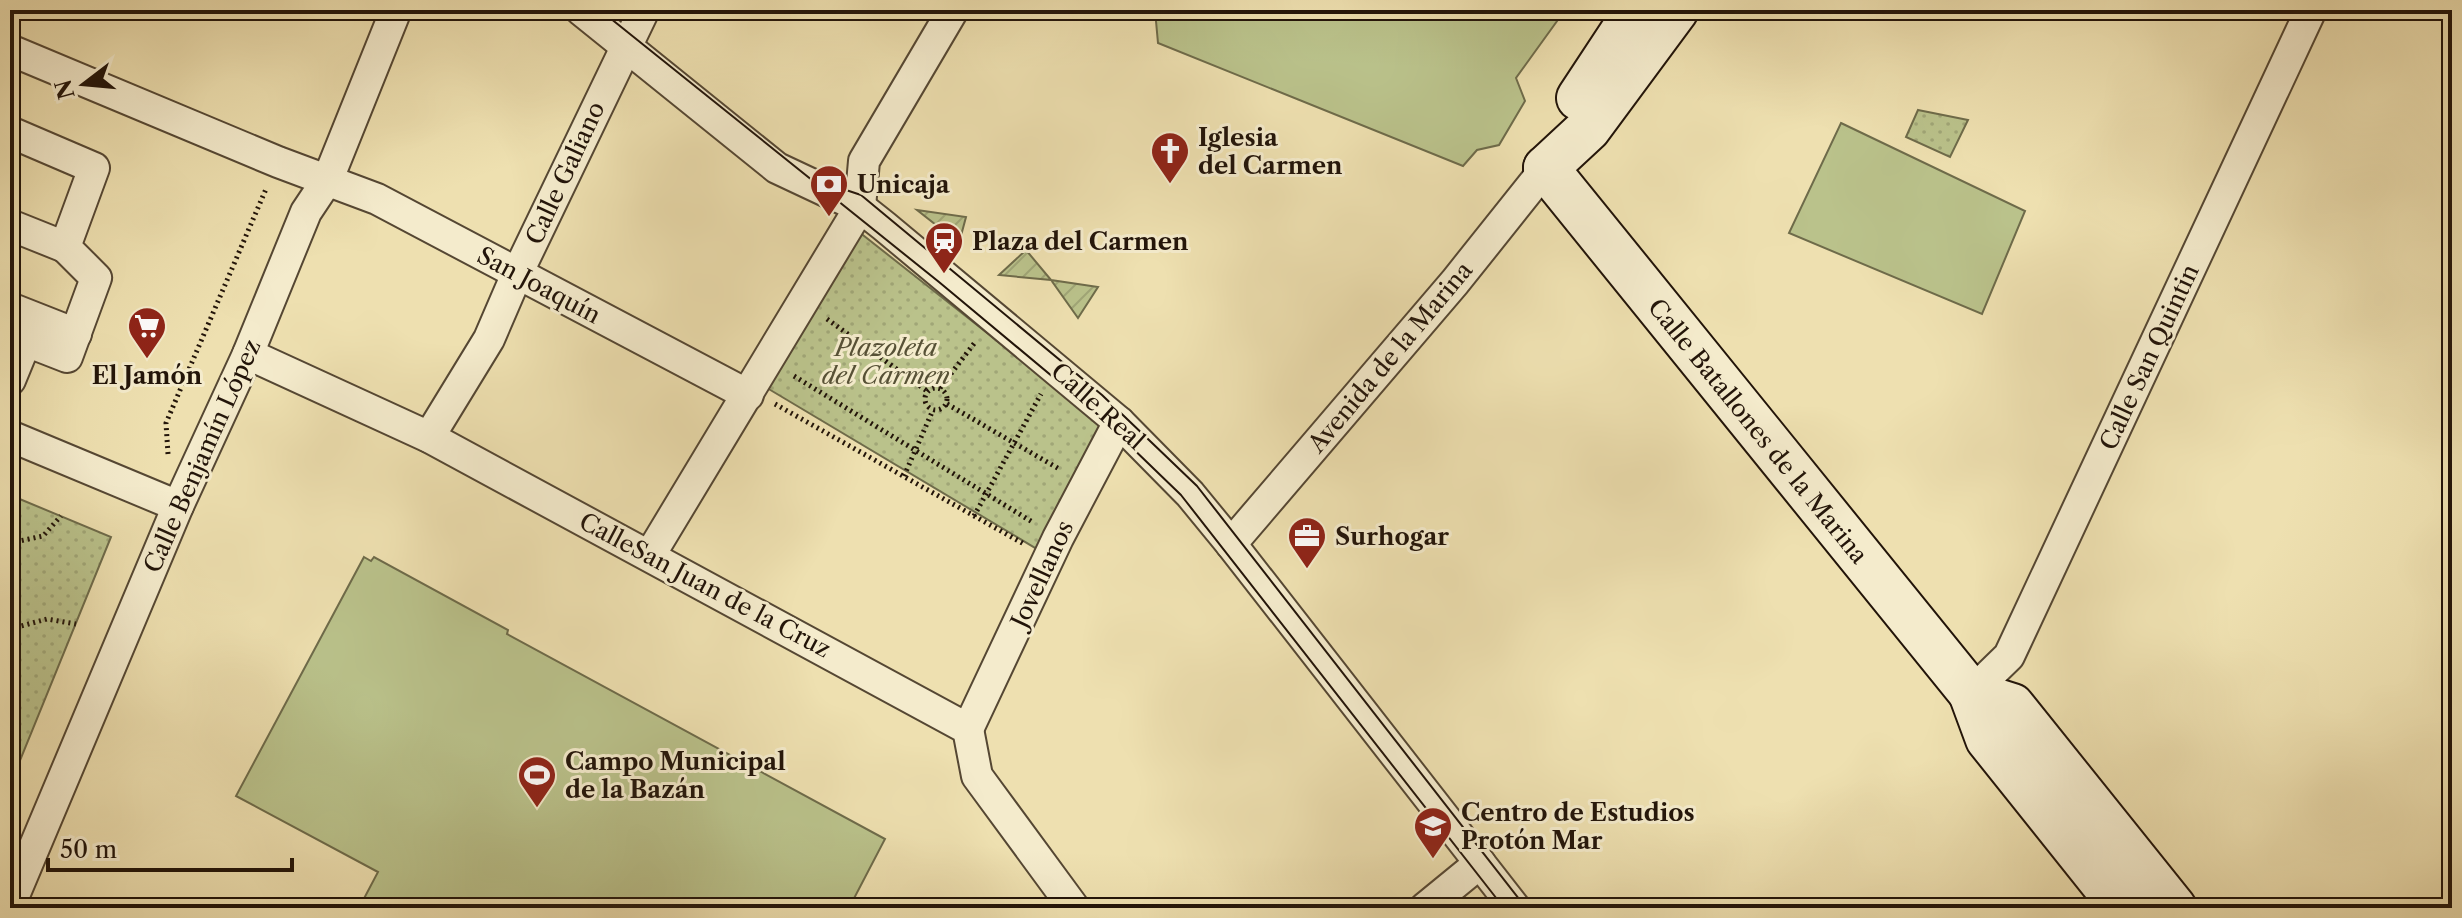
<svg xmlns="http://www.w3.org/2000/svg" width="2462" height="918" font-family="'Libre Caslon Text',serif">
<defs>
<pattern id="park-dots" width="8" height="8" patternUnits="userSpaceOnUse" patternTransform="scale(2)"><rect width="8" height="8" fill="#bac28b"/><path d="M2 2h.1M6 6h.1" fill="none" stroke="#a0a677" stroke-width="1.8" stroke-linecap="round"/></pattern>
<pattern id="garden-furrows" width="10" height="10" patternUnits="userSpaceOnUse" patternTransform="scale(2)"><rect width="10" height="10" fill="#bac28b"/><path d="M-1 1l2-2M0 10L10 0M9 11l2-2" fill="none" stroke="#a0a677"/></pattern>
</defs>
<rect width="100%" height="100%" fill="#eee0b0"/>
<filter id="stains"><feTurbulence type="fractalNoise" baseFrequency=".0025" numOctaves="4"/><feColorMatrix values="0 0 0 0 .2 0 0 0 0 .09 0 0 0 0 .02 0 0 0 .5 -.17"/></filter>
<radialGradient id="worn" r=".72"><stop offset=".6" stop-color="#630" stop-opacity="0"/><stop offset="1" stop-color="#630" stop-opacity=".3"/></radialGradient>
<!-- park -->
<g fill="url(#park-dots)" stroke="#6e6b4a" stroke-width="2">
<polygon points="1918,110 1968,120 1950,157 1906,137"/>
<polygon points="854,228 1109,429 1047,555 767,388"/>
<polygon points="10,495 111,537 10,785"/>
</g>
<!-- garden -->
<g fill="url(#garden-furrows)" stroke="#6e6b4a" stroke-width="2">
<polygon points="917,210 966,217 959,243"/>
<polygon points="1026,250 1051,280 1098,287 1078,318 1051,280 999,275"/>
</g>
<!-- pitch -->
<g fill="#bac28b" stroke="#6e6b4a" stroke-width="2">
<polygon points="1155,10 1565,10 1516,78 1525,101 1499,145 1477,150 1463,166 1158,43"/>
<polygon points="1841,123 2025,211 1982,314 1789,233"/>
<polygon points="364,557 371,561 374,557 508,630 507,634 885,839 849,908 359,908 378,872 236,796"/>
</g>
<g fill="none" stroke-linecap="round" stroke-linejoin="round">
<defs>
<g id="street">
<polyline points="581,10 777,168 860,207 884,226 1119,422 1190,494 1231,544 1515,908"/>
<polyline points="10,50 278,162 377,199 748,395"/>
<polyline points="10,132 94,168 65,247 96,278 67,357 26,341 10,380"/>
<polyline points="10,225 65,247"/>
<polyline points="10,308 76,334"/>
<polyline points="248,354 429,437 968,729 977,776 1074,908"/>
<polyline points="10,436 178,506"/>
<polyline points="429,437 489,339 517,274 644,10"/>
<polyline points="1231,544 1455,282 1546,168"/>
<polyline points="650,555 860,207 864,161 953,10"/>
<polyline points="1971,693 2009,656 2311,10"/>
<polyline points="968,729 1058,538 1119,422"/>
<polyline points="10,905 178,506 248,354 306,212 328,179 396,10"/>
<polyline points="1425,908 1480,863"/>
</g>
<g id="secondary">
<polyline points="1579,98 1637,10"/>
<polyline points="1546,168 1971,693"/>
<polyline points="1546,168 1588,129 1676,10"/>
<polyline points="2123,908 1988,739 1971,693 2012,706 2174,908"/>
</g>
</defs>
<!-- street casing -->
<use href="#street" stroke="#554733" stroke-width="34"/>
<!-- secondary casing -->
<use href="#secondary" stroke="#221409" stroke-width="48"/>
<!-- path -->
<g stroke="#221409" stroke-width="5" stroke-dasharray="2 4" stroke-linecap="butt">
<polyline points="827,319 927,391"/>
<polyline points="794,376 1034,523"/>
<circle cx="936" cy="399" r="11"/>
<polyline points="940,388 976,341"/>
<polyline points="775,404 1024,544"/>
<polyline points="947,404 1061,470"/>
<polyline points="168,454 166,423 266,189"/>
<polyline points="904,476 933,410"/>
<polyline points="974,516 1041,394"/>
<polyline points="10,543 43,536 61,516"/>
<polyline points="10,629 47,619 76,624"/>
</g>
<!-- street -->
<use href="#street" stroke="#f4ebcc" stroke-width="30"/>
<!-- secondary -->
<use href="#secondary" stroke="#f4ebcc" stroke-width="44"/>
<!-- tram -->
<g stroke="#221409" stroke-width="2">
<polyline points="600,10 939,282 1095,412 1181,495 1504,908"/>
<polyline points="819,181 861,195 1102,395 1197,486 1526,908"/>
</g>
</g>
<!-- icons -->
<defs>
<symbol id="church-pin" viewBox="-11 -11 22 30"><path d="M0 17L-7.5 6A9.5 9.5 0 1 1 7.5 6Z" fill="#8f2418" stroke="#f4ebcc"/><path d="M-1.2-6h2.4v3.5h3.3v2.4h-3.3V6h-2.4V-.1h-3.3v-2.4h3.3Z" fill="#fff"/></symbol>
<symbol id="bank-pin" viewBox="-11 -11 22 30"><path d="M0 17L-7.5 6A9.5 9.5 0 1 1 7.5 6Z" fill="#8f2418" stroke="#f4ebcc"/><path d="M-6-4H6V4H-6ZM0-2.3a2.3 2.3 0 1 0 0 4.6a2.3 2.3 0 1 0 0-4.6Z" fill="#fff"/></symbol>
<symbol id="station-pin" viewBox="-11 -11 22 30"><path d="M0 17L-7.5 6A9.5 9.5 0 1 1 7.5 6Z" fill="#8f2418" stroke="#f4ebcc"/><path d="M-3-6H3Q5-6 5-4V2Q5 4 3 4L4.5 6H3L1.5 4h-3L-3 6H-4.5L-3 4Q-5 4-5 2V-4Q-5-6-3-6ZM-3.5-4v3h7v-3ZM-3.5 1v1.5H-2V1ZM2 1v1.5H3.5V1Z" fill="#fff"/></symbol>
<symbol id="supermarket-pin" viewBox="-11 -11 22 30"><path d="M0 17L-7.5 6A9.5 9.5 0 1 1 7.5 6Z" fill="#8f2418" stroke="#f4ebcc"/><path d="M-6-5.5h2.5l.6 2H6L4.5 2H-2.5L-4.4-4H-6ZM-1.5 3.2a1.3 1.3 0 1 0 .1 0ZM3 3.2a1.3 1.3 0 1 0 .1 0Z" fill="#fff"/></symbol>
<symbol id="office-pin" viewBox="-11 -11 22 30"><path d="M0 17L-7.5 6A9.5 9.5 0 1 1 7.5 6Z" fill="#8f2418" stroke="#f4ebcc"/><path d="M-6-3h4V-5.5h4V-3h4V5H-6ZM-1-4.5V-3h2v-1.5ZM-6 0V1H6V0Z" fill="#fff"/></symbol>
<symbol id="stadium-pin" viewBox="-11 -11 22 30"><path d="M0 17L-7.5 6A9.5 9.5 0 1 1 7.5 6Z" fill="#8f2418" stroke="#f4ebcc"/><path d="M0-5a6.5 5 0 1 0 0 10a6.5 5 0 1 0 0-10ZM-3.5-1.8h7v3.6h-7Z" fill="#fff"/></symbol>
<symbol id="university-pin" viewBox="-11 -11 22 30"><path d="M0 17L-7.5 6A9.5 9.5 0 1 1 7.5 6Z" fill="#8f2418" stroke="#f4ebcc"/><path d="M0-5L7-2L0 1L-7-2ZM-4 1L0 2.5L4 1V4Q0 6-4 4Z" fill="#fff"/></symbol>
</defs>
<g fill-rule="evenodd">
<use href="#church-pin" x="1148" y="129" width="44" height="60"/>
<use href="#bank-pin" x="807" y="162" width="44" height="60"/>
<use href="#station-pin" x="922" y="219" width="44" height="60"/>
<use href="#supermarket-pin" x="125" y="304" width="44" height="60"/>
<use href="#office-pin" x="1285" y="514" width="44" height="60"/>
<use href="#stadium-pin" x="515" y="753" width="44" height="60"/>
<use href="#university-pin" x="1411" y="804" width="44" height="60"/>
</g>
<g text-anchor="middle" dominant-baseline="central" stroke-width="6" stroke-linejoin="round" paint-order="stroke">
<!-- poi labels -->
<g font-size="24" font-weight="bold" fill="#221409" stroke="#f4ebcc" text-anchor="start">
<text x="1198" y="137">Iglesia<tspan x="1198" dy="28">del Carmen</tspan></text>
<text x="857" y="184">Unicaja</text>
<text x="972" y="241">Plaza del Carmen</text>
<text x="147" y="375" text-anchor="middle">El Jamón</text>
<text x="1335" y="536">Surhogar</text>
<text x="565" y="761">Campo Municipal<tspan x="565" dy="28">de la Bazán</tspan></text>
<text x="1461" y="812">Centro de Estudios<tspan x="1461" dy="28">Protón Mar</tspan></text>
</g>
<!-- street labels -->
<g font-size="24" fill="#221409" stroke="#f4ebcc">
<text transform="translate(565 173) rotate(-65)">Calle Galiano</text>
<text transform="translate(539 285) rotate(28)">San Joaquín</text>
<text transform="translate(1390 357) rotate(-50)">Avenida de la Marina</text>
<text transform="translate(2149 357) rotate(-65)">Calle San Quintin</text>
<text transform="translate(1098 406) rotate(42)">Calle Real</text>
<text transform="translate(1758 431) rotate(51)">Calle Batallones de la Marina</text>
<text transform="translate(202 456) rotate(-66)">Calle Benjamín López</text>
<text transform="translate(1042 574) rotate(-65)">Jovellanos</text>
<text transform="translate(705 585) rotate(28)">CalleSan Juan de la Cruz</text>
</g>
<!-- park labels -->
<g font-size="24" font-style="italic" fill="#575136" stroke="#f4ebcc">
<text x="886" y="347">Plazoleta<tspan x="886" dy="28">del Carmen</tspan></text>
</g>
</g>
<!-- margin -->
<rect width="2462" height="918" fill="none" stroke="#eee0b0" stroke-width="40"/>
<rect x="12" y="12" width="2438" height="894" fill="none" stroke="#221409" stroke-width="4"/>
<rect x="20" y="20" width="2422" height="878" fill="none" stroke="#221409" stroke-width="2"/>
<!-- north arrow -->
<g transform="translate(84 84) rotate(254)" stroke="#f4ebcc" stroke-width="6" paint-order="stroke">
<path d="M0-6L14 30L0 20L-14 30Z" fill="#221409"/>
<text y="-12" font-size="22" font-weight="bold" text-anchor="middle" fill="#221409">N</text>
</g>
<!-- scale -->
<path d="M48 858v12h244v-12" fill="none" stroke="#221409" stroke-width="4"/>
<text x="60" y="858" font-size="24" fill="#221409" stroke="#f4ebcc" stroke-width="6" paint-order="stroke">50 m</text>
<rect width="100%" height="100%" filter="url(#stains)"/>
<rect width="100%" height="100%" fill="url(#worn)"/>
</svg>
